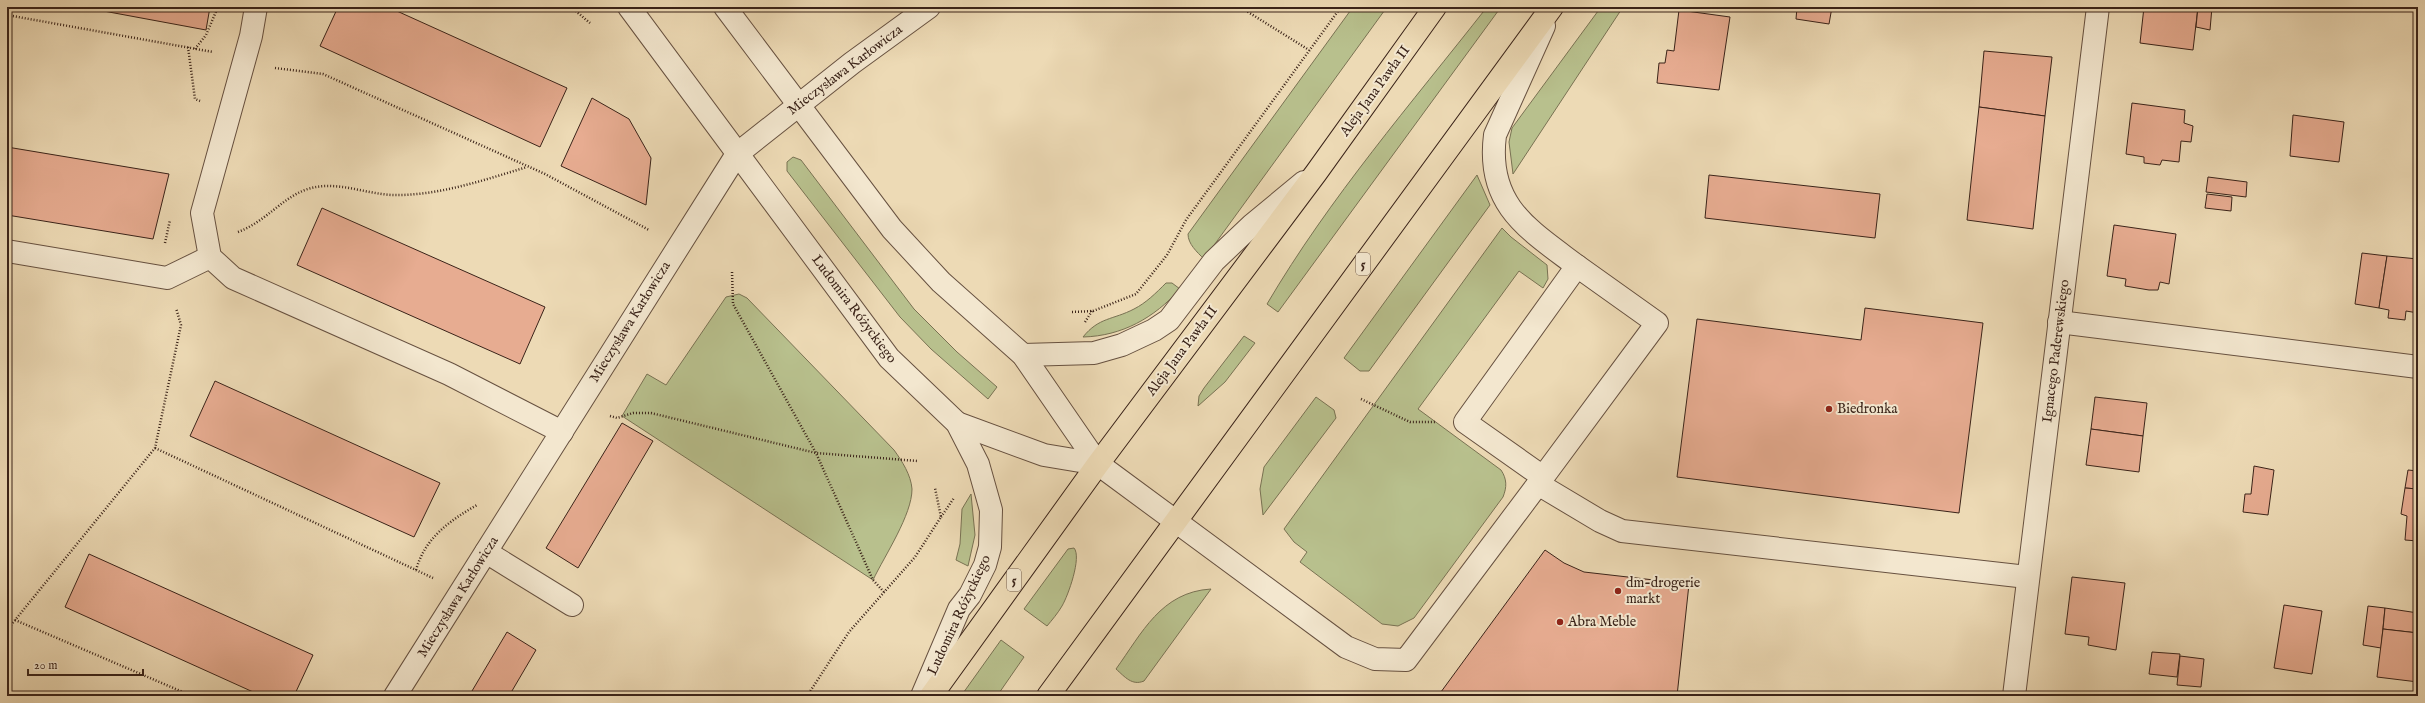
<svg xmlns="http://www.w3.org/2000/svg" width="2425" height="703" font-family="'IM FELL English',serif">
<rect width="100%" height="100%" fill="#eddab5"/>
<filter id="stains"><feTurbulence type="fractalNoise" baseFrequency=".005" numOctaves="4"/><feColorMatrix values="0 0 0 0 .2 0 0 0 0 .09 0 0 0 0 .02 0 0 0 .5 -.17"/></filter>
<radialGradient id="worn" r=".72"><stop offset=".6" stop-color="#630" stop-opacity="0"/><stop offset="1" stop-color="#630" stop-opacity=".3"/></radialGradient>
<!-- green -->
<g fill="#b8c08d" stroke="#797253">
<path d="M 1353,7 L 1387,7 L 1204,259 C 1197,252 1188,244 1188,234 Z"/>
<path d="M 1487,7 L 1501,7 L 1278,312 L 1267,304 C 1330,197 1411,104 1487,7 Z"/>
<polygon points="1601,7 1623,7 1513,174 1509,142 1512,128"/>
<polygon points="793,157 801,160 914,309 957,352 997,387 988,399 931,349 900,317 787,171 787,162"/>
<polygon points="1477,175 1490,205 1369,371 1360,371 1344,358"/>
<path d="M 1502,228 L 1511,237 L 1547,265 L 1548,279 L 1543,288 L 1519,271 L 1418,409 L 1501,470 C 1507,479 1507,487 1503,497 L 1414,618 L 1398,626 L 1382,624 L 1300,562 L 1307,552 L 1294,542 L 1284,529 Z"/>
<path d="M 1166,283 L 1172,283 L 1180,289 C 1154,318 1122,336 1083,337 C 1099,317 1113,320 1134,309 C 1146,303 1156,293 1166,283 Z"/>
<path d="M 739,294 L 747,298 L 894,450 C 902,461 911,475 912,489 C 912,515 885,555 873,580 L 622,416 L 647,374 L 666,385 L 726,297 Z"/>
<polygon points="1244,336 1255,343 1225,382 1198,406 1199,396 1204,388"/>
<polygon points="1316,397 1334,410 1336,418 1263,515 1260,489 1264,467"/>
<polygon points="971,494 975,535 968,566 956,560 960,544 962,509"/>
<path d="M 1074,548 C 1082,557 1068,596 1062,606 C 1058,613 1052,620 1047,626 L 1024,609 L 1068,549 Z"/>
<path d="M 1211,589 L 1144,681 C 1132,686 1125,677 1116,669 C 1142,633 1161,592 1211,589 Z"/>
<polygon points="1001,640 1024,657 997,696 961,696"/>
</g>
<!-- building -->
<g fill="#e7ac91" stroke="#3a2319">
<polygon points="82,7 210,7 206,30"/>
<polygon points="338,7 388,7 567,88 540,147 320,46"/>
<polygon points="1797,7 1832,7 1829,24 1796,19"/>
<polygon points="1889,7 1910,7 1909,10"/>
<polygon points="2144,7 2198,7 2193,50 2140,43"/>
<polygon points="2198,7 2212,7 2210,30 2196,27"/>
<polygon points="1679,10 1730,17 1719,90 1657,83 1659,63 1665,63 1667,50 1674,51"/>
<polygon points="1984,51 2052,57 2045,116 1979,107"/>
<polygon points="592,98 629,119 651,158 646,205 561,166"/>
<polygon points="2132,103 2185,110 2184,123 2193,126 2191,142 2181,141 2179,162 2162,160 2160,165 2144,163 2144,157 2126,154"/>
<polygon points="1979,107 2045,116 2033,229 1967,220"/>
<polygon points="2293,115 2344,122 2339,162 2290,156"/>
<polygon points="7,147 169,174 153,239 7,215"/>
<polygon points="1709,175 1880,194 1875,238 1705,218"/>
<polygon points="2208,177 2247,182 2246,197 2206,192"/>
<polygon points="2207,194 2232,197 2231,211 2205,208"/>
<polygon points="322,208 545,307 520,364 297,265"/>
<polygon points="2114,225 2176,234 2169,284 2160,282 2158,290 2149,290 2125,286 2126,279 2107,276"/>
<polygon points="2362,253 2387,256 2379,308 2355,304"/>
<polygon points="2387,256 2418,259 2418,313 2406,311 2405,320 2388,318 2389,310 2379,308"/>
<polygon points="1865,308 1983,323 1959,513 1677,477 1697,319 1861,340"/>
<polygon points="215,381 440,483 414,537 190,436"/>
<polygon points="2095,397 2147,403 2143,436 2091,429"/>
<polygon points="622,423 653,441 578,568 546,548"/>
<polygon points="2091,429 2143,436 2139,472 2086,465"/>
<polygon points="2254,466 2274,470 2268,515 2243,512 2245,494 2251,494"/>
<polygon points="2408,470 2418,471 2418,489 2405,488"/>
<polygon points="2405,488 2418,489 2418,541 2405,540 2407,516 2401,514"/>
<polygon points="1545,550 1564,563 1584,572 1689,584 1677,696 1438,696"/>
<polygon points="89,554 313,655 294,696 262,696 65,607"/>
<polygon points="2072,577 2125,583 2116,650 2088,645 2089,637 2065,634"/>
<polygon points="2284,605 2322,611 2312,674 2274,668"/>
<polygon points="2368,606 2385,608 2381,648 2363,645"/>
<polygon points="2385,608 2418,613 2418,633 2383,629"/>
<polygon points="2383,629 2418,633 2418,682 2377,677"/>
<polygon points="507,632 536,650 509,696 469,696"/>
<polygon points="2152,652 2180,654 2177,677 2149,674"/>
<polygon points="2180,656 2204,659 2201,687 2177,685"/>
</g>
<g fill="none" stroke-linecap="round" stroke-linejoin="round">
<defs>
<g id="minor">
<polyline points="256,7 251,36 202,213 210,257 233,278 449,374 562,432"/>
<polyline points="629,7 889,358 957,423 978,464 991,510 990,547 985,565 970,595 959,609 922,696"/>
<polyline points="725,7 892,229 941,282 1023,355 1098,464"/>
<path d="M 1544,26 L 1495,135 C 1486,205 1528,229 1577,266"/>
<polyline points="7,251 167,278 210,257"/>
<polyline points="2059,322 2418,367"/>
<polyline points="1023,355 1094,353 1122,345 1154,330 1169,320 1214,261 1252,225 1304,182"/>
<polyline points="957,423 1044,455 1098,464 1346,647 1375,659 1406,660 1538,484 1600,521 1622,531 2027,577"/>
<polyline points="1538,484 1543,477 1657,323 1577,266 1465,422 1543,477"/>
<polyline points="486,552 572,605"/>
<polyline points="395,696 737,154 852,63 929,7"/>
<polyline points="2014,696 2098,7"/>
</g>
<g id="major">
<polyline points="931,696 1098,464 1316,173 1435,7"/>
<polyline points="1048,696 1552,7"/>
</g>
</defs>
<!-- minor casing -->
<use href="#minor" stroke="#675140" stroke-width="24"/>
<!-- major casing -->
<use href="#major" stroke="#3a2319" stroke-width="24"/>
<!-- path -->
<g stroke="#3a2319" stroke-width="2.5" stroke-dasharray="1 2" stroke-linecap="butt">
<polyline points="571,7 590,23"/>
<polyline points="1240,7 1309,50"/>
<polyline points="7,15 213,52"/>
<polyline points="188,47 195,99 200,101"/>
<polyline points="195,49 206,35 218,7"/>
<polyline points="275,68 323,74 545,174 649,230"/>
<path d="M 238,232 C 265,222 281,199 305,190 C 334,179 364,194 393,195 C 438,196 484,180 527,167"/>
<polyline points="165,243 170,220"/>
<polyline points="732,272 733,304 816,453 873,580 884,592"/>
<polyline points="1072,312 1093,311 1136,294 1167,255 1186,220 1341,7"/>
<polyline points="1085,322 1092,311"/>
<polyline points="1361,399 1410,422 1435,422"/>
<polyline points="610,416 617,418 633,413 651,413 816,453 918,461"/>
<polyline points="155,448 433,578"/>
<polyline points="941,517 954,498"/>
<path d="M 416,570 C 425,538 449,521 477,505"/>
<polyline points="15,620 192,696"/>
<polyline points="7,630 155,448 181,325 176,308"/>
<polyline points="807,696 849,632 915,557 941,517 935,488"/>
</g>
<!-- minor -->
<use href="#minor" stroke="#f3e7cf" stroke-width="22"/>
<!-- major -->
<use href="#major" stroke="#eddab5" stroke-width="22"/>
</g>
<!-- markers -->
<g fill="#8f2418" stroke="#f3e7cf" stroke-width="1.5">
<circle cx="1829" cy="409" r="4"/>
<circle cx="1618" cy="591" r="4"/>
<circle cx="1560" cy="622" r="4"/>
</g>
<g text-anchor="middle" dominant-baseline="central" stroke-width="4" stroke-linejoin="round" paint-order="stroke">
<!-- shield labels -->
<g fill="#f3e7cf" stroke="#725e50" stroke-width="1">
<rect x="1356" y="253" width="14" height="22" rx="3"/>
<rect x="1007" y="569" width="14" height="22" rx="3"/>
</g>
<g font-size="13" font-weight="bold" fill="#3a2319">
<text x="1363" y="264">5</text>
<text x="1014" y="580">5</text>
</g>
<!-- street labels -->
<g font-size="14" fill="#3a2319" stroke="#f3e7cf">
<text transform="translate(845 70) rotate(-37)">Mieczysława Karłowicza</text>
<text transform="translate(1375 91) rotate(-54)">Aleja Jana Pawła II</text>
<text transform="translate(854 309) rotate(53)">Ludomira Różyckiego</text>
<text transform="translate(630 322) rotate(-58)">Mieczysława Karłowicza</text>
<text transform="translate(1182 351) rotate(-53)">Aleja Jana Pawła II</text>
<text transform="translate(2056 351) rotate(-83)">Ignacego Paderewskiego</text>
<text transform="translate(458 597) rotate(-58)">Mieczysława Karłowicza</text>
<text transform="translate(959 615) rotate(-65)">Ludomira Różyckiego</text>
</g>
<!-- poi labels -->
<g font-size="14" fill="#3a2319" stroke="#f3e7cf" text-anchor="start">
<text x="1837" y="409">Biedronka</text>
<text x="1626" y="583">dm-drogerie<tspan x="1626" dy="16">markt</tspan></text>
<text x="1568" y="622">Abra Meble</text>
</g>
</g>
<!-- margin -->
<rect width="2425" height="703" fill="none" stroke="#eddab5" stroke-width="24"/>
<rect x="8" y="8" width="2409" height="687" fill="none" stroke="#3a2319" stroke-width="2"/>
<rect x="12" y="12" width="2401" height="679" fill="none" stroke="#3a2319"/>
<!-- scale -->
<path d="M28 669v6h115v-6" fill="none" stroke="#3a2319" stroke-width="2"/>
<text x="34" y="669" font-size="12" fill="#3a2319" stroke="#f3e7cf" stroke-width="3" paint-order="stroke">20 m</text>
<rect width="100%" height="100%" filter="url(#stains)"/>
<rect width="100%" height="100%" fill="url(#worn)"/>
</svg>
